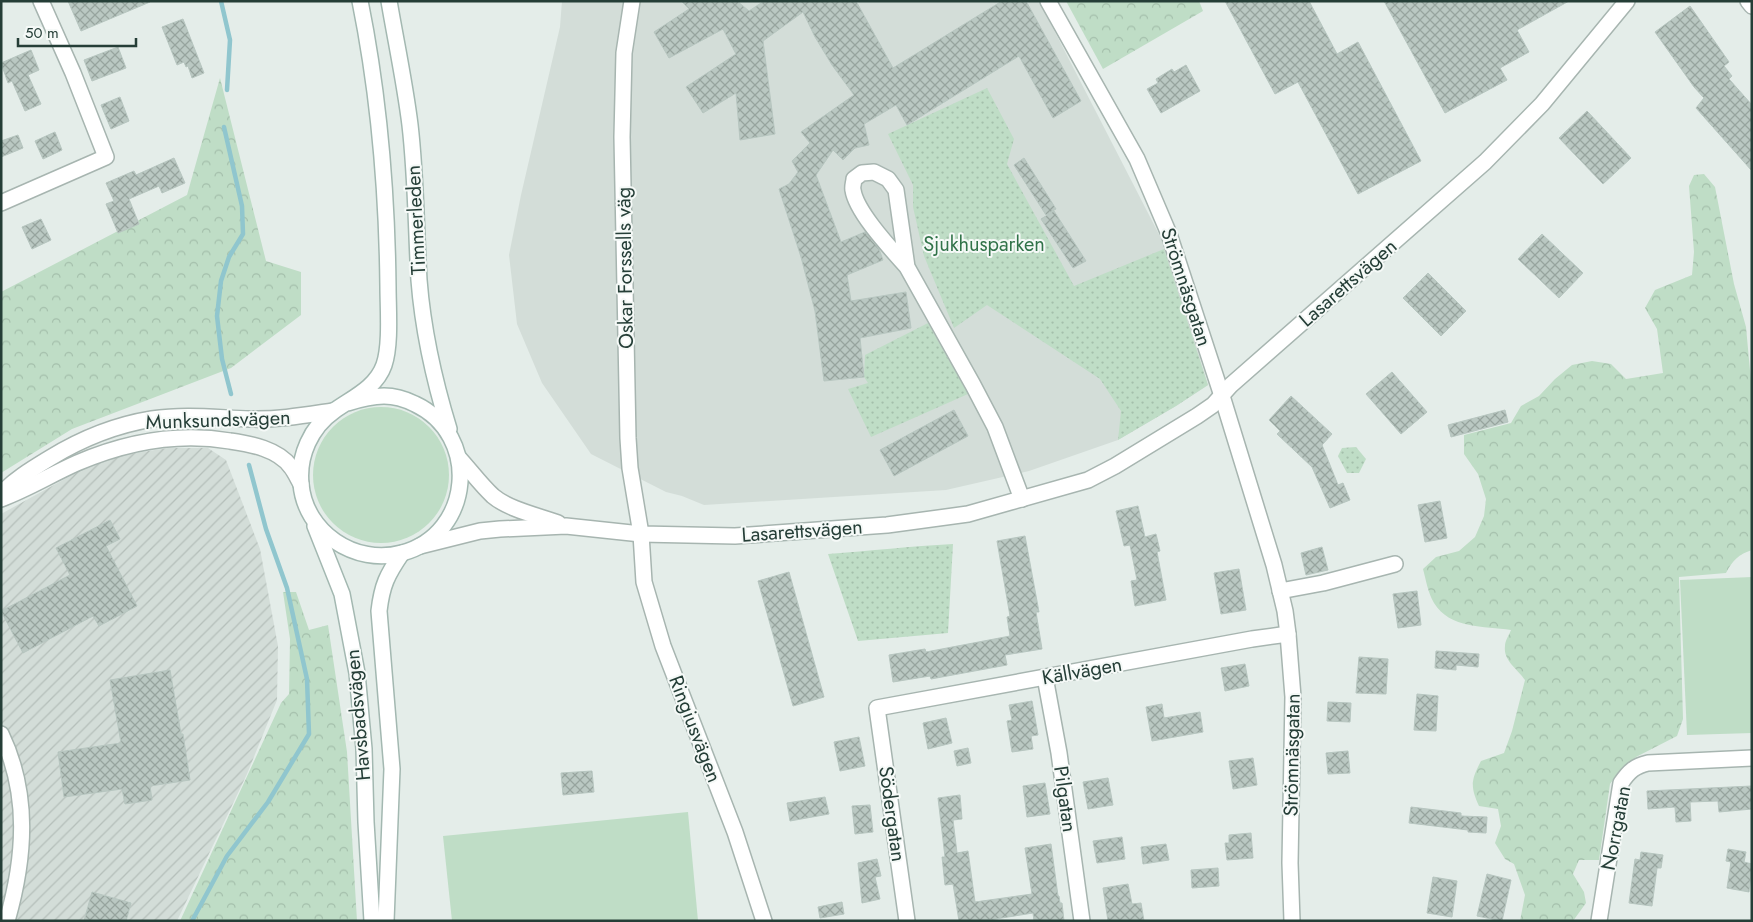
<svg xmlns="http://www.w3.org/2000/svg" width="1753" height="922" font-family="Jost,sans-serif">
<defs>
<pattern id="industrial-furrows" width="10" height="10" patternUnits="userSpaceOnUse" patternTransform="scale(1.25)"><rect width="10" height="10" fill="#d3ddd8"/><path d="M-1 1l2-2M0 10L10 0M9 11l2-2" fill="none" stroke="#b5bfba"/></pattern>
<pattern id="forest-crowns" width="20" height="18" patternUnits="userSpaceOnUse" patternTransform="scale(1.25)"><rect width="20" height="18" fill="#bfddc6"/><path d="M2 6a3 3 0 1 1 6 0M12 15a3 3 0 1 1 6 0" fill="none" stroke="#a4bfab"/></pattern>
<pattern id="park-dots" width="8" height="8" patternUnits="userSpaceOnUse" patternTransform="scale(1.25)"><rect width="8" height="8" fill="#bfddc6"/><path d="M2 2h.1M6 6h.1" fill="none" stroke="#a4bfab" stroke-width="1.8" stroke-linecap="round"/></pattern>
<pattern id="building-cross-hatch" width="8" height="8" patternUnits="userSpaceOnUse" patternTransform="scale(1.25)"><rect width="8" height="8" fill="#bac8c2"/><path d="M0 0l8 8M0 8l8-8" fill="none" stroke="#97a49e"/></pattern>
</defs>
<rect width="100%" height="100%" fill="#e4ede9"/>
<!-- built -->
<polygon fill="#d3ddd8" points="562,1 1039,1 1166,248 1208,385 1176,406 1118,440 1029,471 946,490 704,505 682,496 666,492 591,454 542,383 517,324 509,255 521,195 560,27"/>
<!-- industrial -->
<polygon fill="url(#industrial-furrows)" points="168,448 208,448 226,460 260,549 278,646 277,700 247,774 177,921 1,921 1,514 103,458"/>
<!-- grass -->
<g fill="#bfddc6">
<circle cx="381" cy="475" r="68"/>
<polygon points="1752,577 1752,733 1687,735 1680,580"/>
<polygon points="688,812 698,921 452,921 443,836"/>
</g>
<!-- forest -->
<g fill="url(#forest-crowns)">
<polygon points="1066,1 1199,1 1203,11 1103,69"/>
<polygon points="220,78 266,261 301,272 301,315 231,368 72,429 1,473 1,292 187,195"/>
<path d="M 1704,174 L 1715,187 L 1734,284 L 1746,327 L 1752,392 L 1752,550 C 1739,554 1732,561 1726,573 L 1679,577 L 1683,719 L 1677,736 L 1636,757 L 1621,769 L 1610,784 L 1599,860 L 1579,860 L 1573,874 L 1584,892 L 1586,903 L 1573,921 L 1520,921 L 1525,895 L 1514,864 L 1505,859 L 1495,843 L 1501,826 L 1498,809 L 1479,806 C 1470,786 1471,780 1481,761 L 1504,753 L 1512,731 L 1525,680 C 1518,669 1503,661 1505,646 C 1505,641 1509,635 1511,630 C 1484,626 1450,629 1434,603 C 1428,593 1426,580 1423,569 L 1436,557 L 1459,551 L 1475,537 L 1484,516 L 1486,499 L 1478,474 L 1464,454 L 1464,435 L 1511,423 L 1521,406 L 1539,396 L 1555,379 L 1572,365 L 1592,361 L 1611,364 L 1626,379 L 1663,373 L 1657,329 L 1645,308 L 1655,290 L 1692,275 L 1694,252 L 1689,186 L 1694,175 Z"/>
<polygon points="283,592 296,592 309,630 328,625 347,752 357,921 180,921 281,703 289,694 290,639"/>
</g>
<!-- park -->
<g fill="url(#park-dots)">
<polygon points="987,88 1014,139 1007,164 1074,286 1164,249 1208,385 1176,406 1118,440 1121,411 1100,379 987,305 954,328 924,256 913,207 913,185 888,134"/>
<polygon points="928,323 968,394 871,437 848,389 868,383 864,377 865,355"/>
<polygon points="1356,447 1366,459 1359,473 1347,473 1338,456 1342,448"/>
<path d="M 953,544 L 948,633 L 858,641 L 828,554 C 870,551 911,546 953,544 Z"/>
</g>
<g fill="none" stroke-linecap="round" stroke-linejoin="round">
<!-- stream -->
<g stroke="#90c6ce" stroke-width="4.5">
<polyline points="221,1 230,40 227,90"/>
<polyline points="224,127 242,206 243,234 229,257 221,281 217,316 222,359 231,394"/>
<polyline points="192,921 227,856 268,802 309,734 307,679 287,588 266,529 249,465"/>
</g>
</g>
<!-- building -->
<g fill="url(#building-cross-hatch)" stroke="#b7c6c0">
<polygon points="68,1 150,1 150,2 81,31"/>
<polygon points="681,1 737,1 749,11 764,1 856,1 893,68 1002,1 1026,1 1081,101 1053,118 1019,56 907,125 896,105 864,124 869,145 855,148 843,160 833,150 816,175 841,242 865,232 879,249 883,260 847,275 851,301 906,292 911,328 860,338 864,377 824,381 815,311 801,257 779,189 789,184 798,172 792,161 810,143 801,132 854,95 832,65 815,37 803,12 763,41 775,134 740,140 736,93 703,113 686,87 736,54 723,29 669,58 654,32 689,9"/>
<polygon points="1225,1 1309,1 1337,54 1358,42 1421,161 1358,194 1298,82 1275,94"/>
<polygon points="1384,1 1569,1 1517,30 1529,52 1500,68 1507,80 1445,113"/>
<polygon points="1690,6 1729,62 1724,66 1732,76 1729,79 1752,105 1752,171 1696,108 1704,98 1694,87 1655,32"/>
<polygon points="183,19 204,73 192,78 188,66 186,67 184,62 177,65 162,27"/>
<polygon points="118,47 126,68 92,81 84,60"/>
<polygon points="31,50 39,70 28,75 41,104 25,111 12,81 8,83 1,63"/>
<polygon points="1186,65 1200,91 1161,113 1147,89 1158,83 1156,79 1172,69 1174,72"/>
<polygon points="120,97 129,121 111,129 101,105"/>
<polygon points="1587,111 1631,158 1603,184 1559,138"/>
<polygon points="55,132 62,150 43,159 35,141"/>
<polygon points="18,135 23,148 1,157 1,141"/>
<polygon points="174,158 185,183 162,193 159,186 129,199 139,224 118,233 106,204 114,201 106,183 134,171 136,175"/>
<polygon points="1024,158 1056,209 1046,215 1014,165"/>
<polygon points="1054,211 1086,261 1073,268 1041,219"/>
<polygon points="41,219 51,240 32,249 22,227"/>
<polygon points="1542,234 1583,273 1559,298 1518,259"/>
<polygon points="1428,273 1466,311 1441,336 1403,298"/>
<polygon points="1392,372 1427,412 1401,434 1366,394"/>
<polygon points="1291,396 1332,434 1322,445 1338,485 1343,483 1350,500 1330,508 1312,467 1277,434 1280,431 1269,420"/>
<polygon points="954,410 968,436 894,476 880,450"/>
<polygon points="1505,410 1508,422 1451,437 1448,425"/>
<polygon points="1440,501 1447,538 1425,542 1418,505"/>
<polygon points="1138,506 1145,537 1156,534 1160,551 1157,552 1166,600 1135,606 1131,581 1137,580 1130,545 1124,546 1116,511"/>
<polygon points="110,520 120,539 106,546 137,606 99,626 93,616 23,653 1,611 70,575 56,548"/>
<polygon points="1025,536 1039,612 1036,612 1042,649 1005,655 1007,665 931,679 930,676 893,682 889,655 925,649 926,652 1010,636 1007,617 1010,616 997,541"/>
<polygon points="1322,547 1328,570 1306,575 1301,553"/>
<polygon points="1239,569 1246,610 1221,614 1214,573"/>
<polygon points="789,572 824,697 793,706 758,581"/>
<polygon points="1417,591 1421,625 1398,628 1393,594"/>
<polygon points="1436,651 1479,654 1478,667 1456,665 1456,670 1435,668"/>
<polygon points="1359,657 1388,659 1386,694 1356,693"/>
<polygon points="1245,664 1249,686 1225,691 1221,668"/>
<polygon points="170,670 181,734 183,734 190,780 150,786 152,800 125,804 122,789 64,797 58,752 121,743 110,680"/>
<polygon points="1417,694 1438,696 1436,731 1414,730"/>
<polygon points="1032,701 1038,735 1031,736 1033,749 1012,752 1007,721 1012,720 1009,705"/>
<polygon points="1328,702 1351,703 1350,722 1327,721"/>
<polygon points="1162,704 1164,718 1200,712 1203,732 1152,741 1146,707"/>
<polygon points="946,718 952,743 928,749 923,723"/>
<polygon points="859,737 865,766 840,771 834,742"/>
<polygon points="968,748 971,763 957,766 954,751"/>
<polygon points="1348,751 1350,773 1328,774 1326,753"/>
<polygon points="1253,758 1257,785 1233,789 1229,761"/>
<polygon points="592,771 594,792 563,795 561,773"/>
<polygon points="1108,778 1113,805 1088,809 1083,782"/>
<polygon points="1045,783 1050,814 1027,817 1023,786"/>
<polygon points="1752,786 1752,809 1719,812 1718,801 1690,802 1691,821 1676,822 1675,807 1648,809 1647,791"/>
<polygon points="960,795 962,819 953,820 957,853 968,851 975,902 1032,894 1025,848 1051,844 1058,896 1059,896 1060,903 1062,903 1064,921 1034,921 1033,913 983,921 959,921 953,884 945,885 942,857 945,857 938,798"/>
<polygon points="825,797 829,814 790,821 787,803"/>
<polygon points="870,805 873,832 855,834 852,806"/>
<polygon points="1411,807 1461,813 1461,816 1487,817 1486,833 1468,832 1468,830 1409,823"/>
<polygon points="1251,833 1253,858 1227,860 1225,843 1229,843 1229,835"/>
<polygon points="1122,837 1125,859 1097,863 1093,841"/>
<polygon points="1166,844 1169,860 1143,864 1141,847"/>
<polygon points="1728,849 1746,852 1744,862 1752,864 1749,892 1727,888 1731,862 1726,861"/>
<polygon points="1641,852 1663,855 1661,868 1657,868 1652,906 1629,903 1635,859 1640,860"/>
<polygon points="877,859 881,876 875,877 880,899 862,903 858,863"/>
<polygon points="1218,868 1219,886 1192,888 1191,870"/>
<polygon points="1487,874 1511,880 1502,921 1477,916"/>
<polygon points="1433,877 1457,881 1452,917 1427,913"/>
<polygon points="1128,884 1132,904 1141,903 1144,921 1108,921 1103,888"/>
<polygon points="92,892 131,903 126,921 84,921"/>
<polygon points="842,902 844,914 820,918 818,907"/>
</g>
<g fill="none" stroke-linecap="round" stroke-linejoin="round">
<defs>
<g id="minor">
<polyline points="632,1 624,53 622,137 628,438 630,468 641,534"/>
<polyline points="1048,1 1137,159 1169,234 1222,396"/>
<polyline points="1,203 106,157 73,73 41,1"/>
<path d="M 907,267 C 892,250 856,212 853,190 C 852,187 854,182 854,179 L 862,173 L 874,172 L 888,179 L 896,190 L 907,267 L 973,385 L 995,427 L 1022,499"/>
<polyline points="1280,591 1323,583 1395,564"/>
<polyline points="1045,677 1059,753 1082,921"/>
<path d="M 1,734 C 30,794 25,858 7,921"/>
<polyline points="907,921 877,708 1252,639 1288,634"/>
<path d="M 1599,921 L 1621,783 C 1629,771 1635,766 1648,763 L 1752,758"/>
</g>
<g id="tertiary">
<polyline points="1748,1 1752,6"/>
<polyline points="1222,396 1274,565 1285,611 1288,634 1293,697 1290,863 1292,921"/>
<path d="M 459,458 C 470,470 481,485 493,496 C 508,509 539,516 558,523"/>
<path d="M 1,494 C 15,479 32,469 50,458 C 81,439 115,425 152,419 C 185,414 217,418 250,419 C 278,420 306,415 333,411"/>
<path d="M 1,499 C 28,489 52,474 77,463 C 126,442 177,432 230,441 C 251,444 278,449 291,467 C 295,472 298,479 301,484"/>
<polyline points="641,534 644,582 663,646 735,832 764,921"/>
<polyline points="420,546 480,531 500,529 566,526 641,534 735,536 887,525 968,514 1088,480 1115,466 1197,416 1213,405 1231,385 1485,162 1542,104 1627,1"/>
</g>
<g id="secondary">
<path d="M 389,1 C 396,42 405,84 410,125 C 416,176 416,228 419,280 C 423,331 434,380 449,429"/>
<path d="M 348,403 C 360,399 371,396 384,396 C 395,396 405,399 415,404 C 481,435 473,534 402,553 C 355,566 305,532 301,484 C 298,456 311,427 334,411 C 352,398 376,388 384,365 C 391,345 388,308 388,287 C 387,191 379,95 360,1"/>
<polyline points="315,526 342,594 357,673 364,749 366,822 372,921"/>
<path d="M 386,921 L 392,769 L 379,611 C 382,585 387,575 402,553"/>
</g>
</defs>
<!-- minor casing -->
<use href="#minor" stroke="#a7b5b0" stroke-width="18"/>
<!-- tertiary casing -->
<use href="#tertiary" stroke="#a7b5b0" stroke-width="18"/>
<!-- secondary casing -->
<use href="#secondary" stroke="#a3b8b1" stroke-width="18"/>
<!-- minor -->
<use href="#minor" stroke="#fff" stroke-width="15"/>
<!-- tertiary -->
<use href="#tertiary" stroke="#fff" stroke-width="15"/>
<!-- secondary -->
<use href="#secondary" stroke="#fff" stroke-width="15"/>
</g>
<g text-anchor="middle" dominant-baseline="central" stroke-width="4" stroke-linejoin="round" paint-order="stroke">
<!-- street labels -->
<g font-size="20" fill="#253e37" stroke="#f5f9f7">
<text transform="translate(416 220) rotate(-93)">Timmerleden</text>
<text transform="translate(625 268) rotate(-91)">Oskar Forssells väg</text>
<text transform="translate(1348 283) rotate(-41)">Lasarettsvägen</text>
<text transform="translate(1186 287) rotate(72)">Strömnäsgatan</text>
<text transform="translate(218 420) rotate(-2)">Munksundsvägen</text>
<text transform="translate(802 531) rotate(-4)">Lasarettsvägen</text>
<text transform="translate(1082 671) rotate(-10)">Källvägen</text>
<text transform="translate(358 715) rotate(-95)">Havsbadsvägen</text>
<text transform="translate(695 729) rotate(69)">Ringiusvägen</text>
<text transform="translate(1292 755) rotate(-89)">Strömnäsgatan</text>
<text transform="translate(1065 799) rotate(82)">Pilgatan</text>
<text transform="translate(892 814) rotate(82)">Södergatan</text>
<text transform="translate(1616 828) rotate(-79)">Norrgatan</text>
</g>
<!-- park labels -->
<g font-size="20" fill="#317349" stroke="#f5f9f7">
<text x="984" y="244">Sjukhusparken</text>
</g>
</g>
<!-- border -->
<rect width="1753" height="922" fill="none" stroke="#253e37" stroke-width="5"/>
<!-- scale -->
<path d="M18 38v8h118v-8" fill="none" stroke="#253e37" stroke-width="2.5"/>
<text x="25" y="38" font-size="15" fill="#253e37" stroke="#f5f9f7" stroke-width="4" paint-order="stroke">50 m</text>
</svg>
